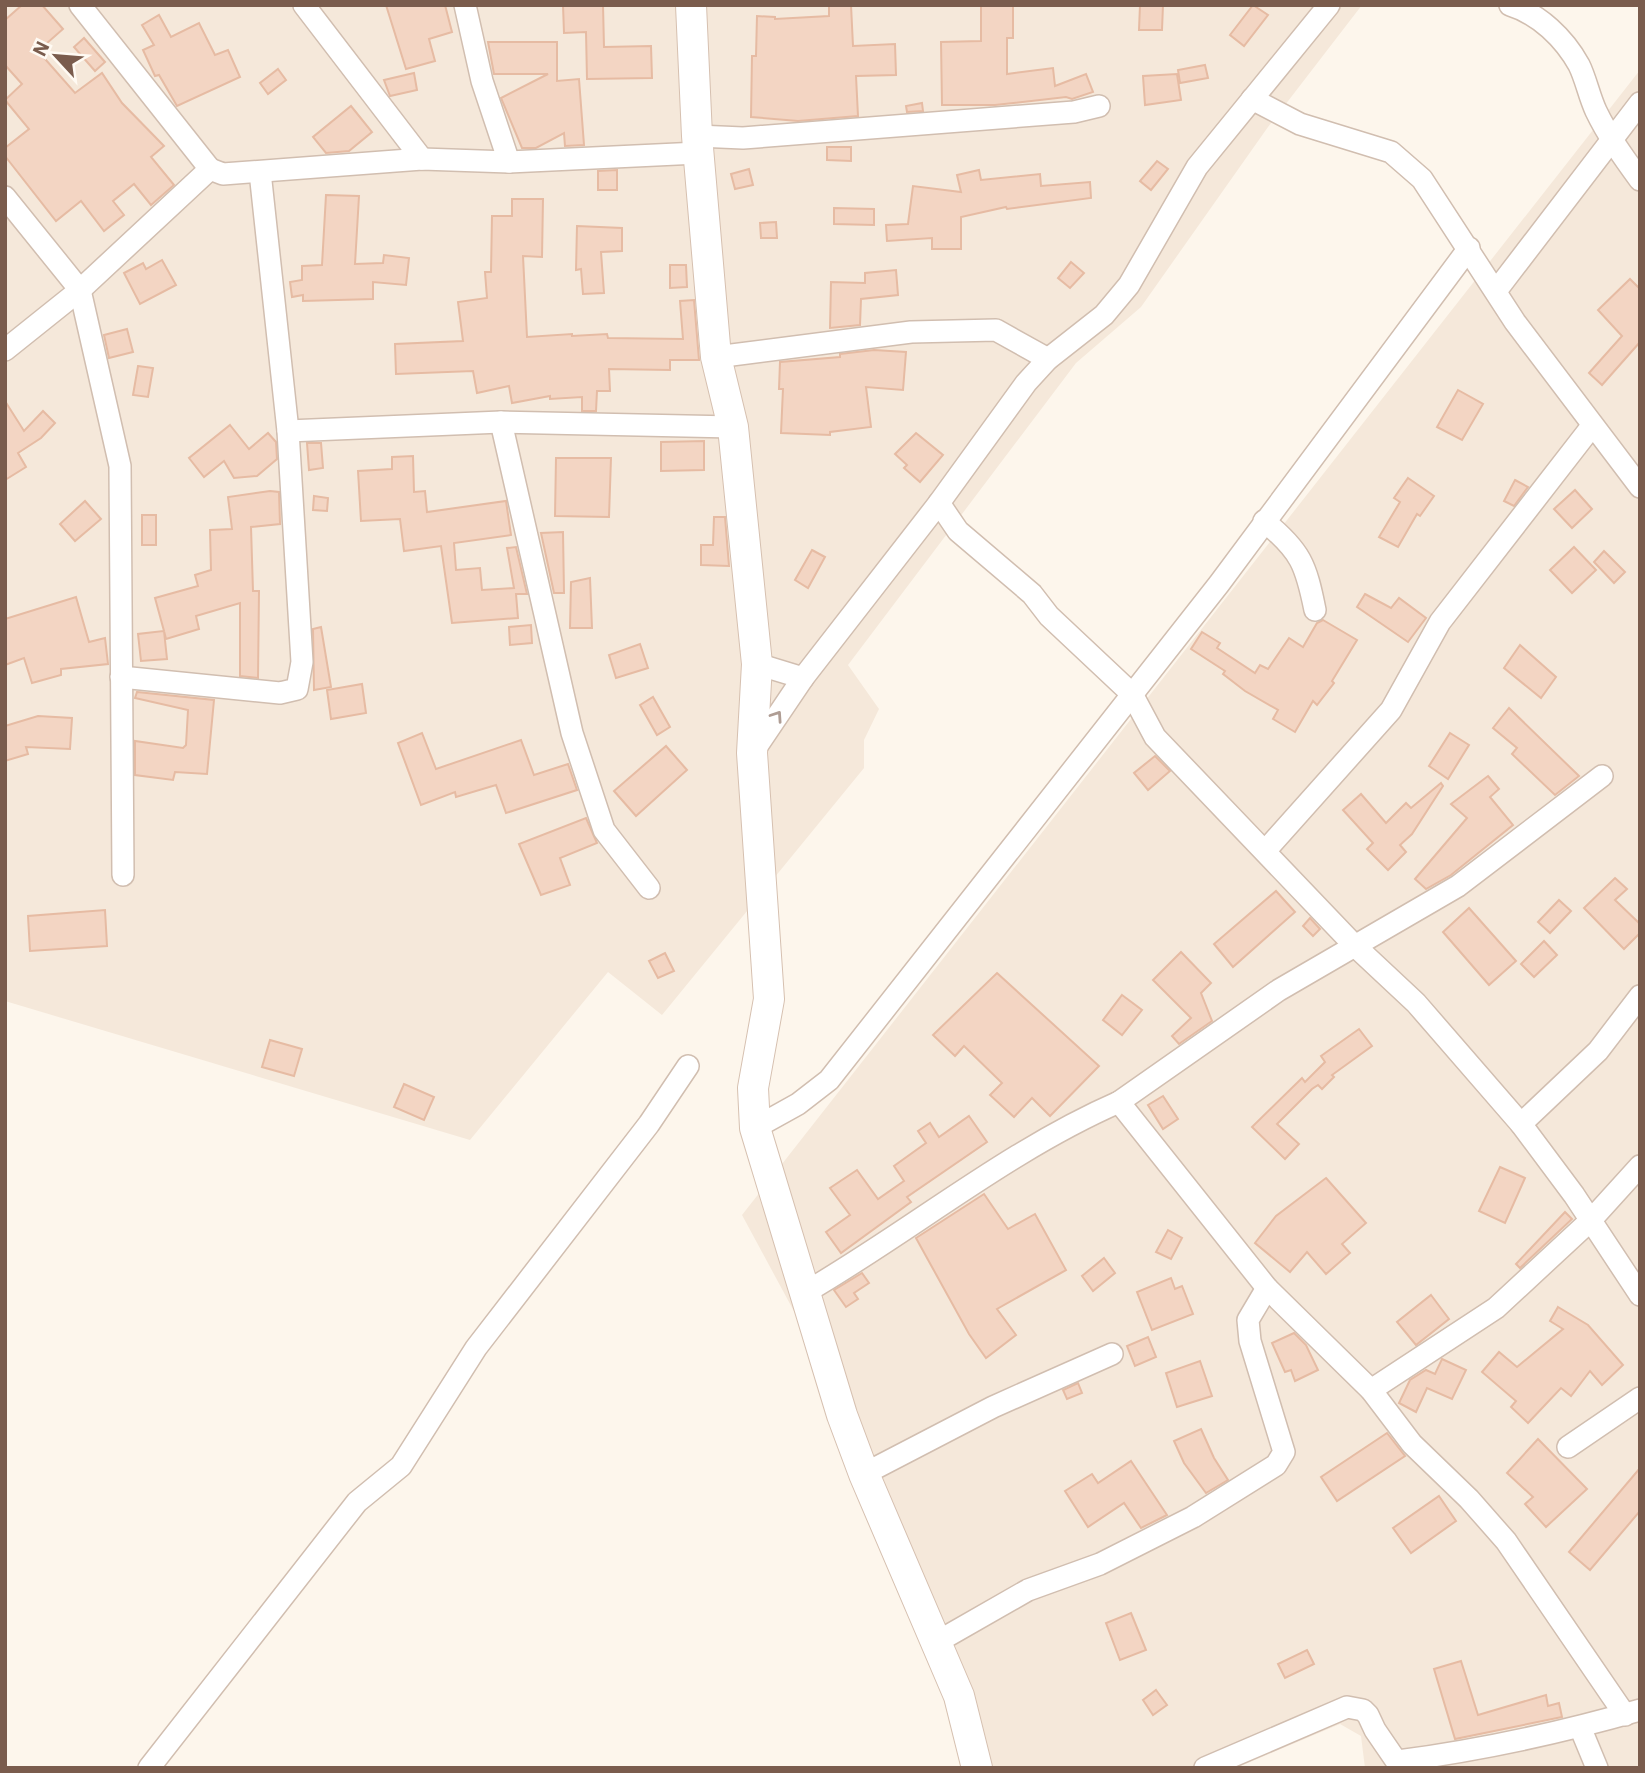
<svg xmlns="http://www.w3.org/2000/svg" width="1645" height="1773" font-family="'IBM Plex Sans',sans-serif">
<rect width="100%" height="100%" fill="#fdf6ec"/>
<!-- residential -->
<g fill="#f5e8da">
<polygon points="5,5 1362,5 1268,127 1141,307 1076,363 848,665 879,709 864,740 864,768 662,1015 608,972 470,1140 5,1001"/>
<polygon points="1640,70 1640,1768 1365,1768 1361,1736 1340,1724 1236,1768 961,1768 933,1658 803,1328 742,1215"/>
</g>
<!-- building -->
<g fill="#f3d5c3" stroke="#e6bba3" stroke-width="2">
<polygon points="22,5 42,5 63,29 38,51 75,93 102,73 122,103 164,146 151,157 174,185 151,205 134,184 113,201 124,215 104,231 81,201 56,221 5,156 5,148 29,129 5,100 22,84 5,65 5,20"/>
<polygon points="386,5 445,5 452,32 429,39 435,61 406,69"/>
<polygon points="563,5 603,5 604,47 651,46 652,78 587,79 586,32 564,33"/>
<polygon points="829,5 851,5 853,46 895,44 896,75 856,76 858,116 798,121 751,117 752,56 756,56 757,16 775,17 775,19 829,16"/>
<polygon points="981,5 1013,5 1013,38 1007,38 1007,74 1053,68 1055,86 1086,74 1093,92 1072,99 1066,97 995,105 942,105 941,42 981,41"/>
<polygon points="1140,5 1163,5 1162,30 1139,30"/>
<polygon points="1253,5 1268,15 1244,46 1230,35"/>
<polygon points="159,15 171,37 199,23 215,55 228,50 240,77 177,106 159,75 155,76 143,50 154,45 142,25"/>
<polygon points="84,38 105,62 95,71 74,47"/>
<polygon points="488,42 557,42 557,81 579,79 584,145 565,146 564,133 536,148 522,148 501,98 548,74 494,74"/>
<polygon points="1205,65 1208,78 1180,83 1178,70"/>
<polygon points="278,69 286,80 268,94 260,83"/>
<polygon points="414,73 417,90 390,96 384,80"/>
<polygon points="1177,74 1181,100 1145,105 1143,76"/>
<polygon points="922,103 923,111 907,112 906,106"/>
<polygon points="351,106 372,132 349,151 326,153 313,137"/>
<polygon points="827,147 851,147 851,161 827,160"/>
<polygon points="1157,161 1168,169 1151,190 1140,181"/>
<polygon points="749,169 753,185 735,189 731,174"/>
<polygon points="617,170 617,190 598,190 598,171"/>
<polygon points="979,170 981,180 1040,174 1041,186 1090,182 1091,198 1007,209 1006,207 961,217 961,249 932,249 932,238 887,241 886,225 908,224 913,186 961,192 957,175"/>
<polygon points="326,195 359,196 355,264 383,263 384,255 409,258 406,285 373,282 373,299 303,301 303,295 292,297 290,282 302,280 302,266 322,265"/>
<polygon points="512,199 543,199 542,257 523,256 527,337 572,334 572,336 607,334 608,338 683,339 680,301 694,300 699,360 670,360 670,370 609,369 610,391 597,391 596,411 582,411 582,397 550,399 550,396 512,403 509,386 477,393 473,371 396,374 395,344 463,341 458,302 487,298 485,272 491,272 492,216 512,216"/>
<polygon points="834,208 874,209 874,225 834,224"/>
<polygon points="776,222 777,238 761,238 760,223"/>
<polygon points="577,226 622,228 622,251 601,252 604,293 583,294 581,269 576,270"/>
<polygon points="162,260 176,285 140,304 124,273 143,263 146,269"/>
<polygon points="1071,262 1084,273 1070,288 1058,278"/>
<polygon points="670,265 686,265 687,287 670,288"/>
<polygon points="896,270 898,295 861,299 860,325 830,328 831,282 865,283 865,273"/>
<polygon points="1630,279 1640,289 1640,342 1602,385 1589,373 1622,336 1598,310"/>
<polygon points="127,329 133,352 109,358 104,335"/>
<polygon points="874,350 906,352 903,390 866,387 871,427 830,432 830,435 781,433 783,389 779,389 780,362 840,357 840,354"/>
<polygon points="138,366 153,368 148,397 133,395"/>
<polygon points="1458,390 1483,404 1462,440 1437,427"/>
<polygon points="5,401 24,431 43,411 55,423 41,438 18,453 26,467 5,480"/>
<polygon points="230,425 249,449 268,433 276,442 277,459 257,476 234,478 224,461 204,477 189,458"/>
<polygon points="916,433 943,455 920,482 904,468 907,465 895,454"/>
<polygon points="704,441 704,470 661,471 661,442"/>
<polygon points="307,443 321,443 323,468 309,470"/>
<polygon points="413,456 414,492 425,491 427,512 506,501 511,535 454,543 456,570 480,568 482,590 514,588 507,548 516,547 527,594 516,594 518,618 452,623 441,546 404,551 400,519 361,521 358,471 392,469 392,457"/>
<polygon points="556,458 611,458 609,517 555,516"/>
<polygon points="1408,478 1434,496 1420,516 1417,514 1398,547 1379,537 1400,502 1394,498"/>
<polygon points="1515,480 1528,487 1514,506 1504,501"/>
<polygon points="1575,490 1592,509 1572,528 1554,509"/>
<polygon points="270,491 279,492 280,524 251,527 253,591 259,591 258,678 240,676 240,603 196,616 199,629 166,639 164,631 167,659 141,661 138,634 164,631 155,598 198,586 195,575 211,570 210,530 232,529 228,497"/>
<polygon points="314,496 328,498 327,511 313,510"/>
<polygon points="85,501 101,519 75,541 60,524"/>
<rect x="142" y="515" width="14" height="30"/>
<polygon points="714,517 725,517 729,566 701,565 701,545 713,545"/>
<polygon points="563,532 564,593 554,593 541,533"/>
<polygon points="1574,547 1596,570 1572,593 1550,570"/>
<polygon points="812,550 825,557 808,588 795,580"/>
<polygon points="1604,551 1625,572 1614,583 1594,562"/>
<polygon points="590,578 592,628 570,628 571,582"/>
<polygon points="1365,594 1391,608 1399,598 1426,618 1408,642 1357,607"/>
<polygon points="76,597 89,642 105,638 108,664 61,669 61,675 32,683 24,658 5,665 5,619"/>
<polygon points="1323,620 1357,640 1332,681 1334,683 1317,705 1313,701 1295,732 1273,719 1278,710 1245,691 1223,674 1225,671 1191,649 1202,632 1220,643 1217,648 1255,673 1260,665 1268,669 1289,638 1303,647 1317,623"/>
<polygon points="531,625 532,643 510,645 509,627"/>
<polygon points="321,627 331,687 314,690 313,629"/>
<polygon points="640,644 648,668 616,678 609,655"/>
<polygon points="1520,645 1556,677 1541,698 1504,668"/>
<polygon points="362,684 366,713 331,719 327,690"/>
<polygon points="137,692 214,700 207,774 175,772 173,780 135,775 135,741 183,748 186,745 188,710 135,698"/>
<polygon points="653,697 670,727 657,735 640,705"/>
<polygon points="1509,708 1579,776 1555,795 1512,754 1517,748 1493,728"/>
<polygon points="38,716 72,718 70,749 26,747 28,754 5,761 5,726"/>
<polygon points="422,733 436,769 521,740 534,775 568,764 577,790 506,813 496,785 456,797 455,792 421,805 398,743"/>
<polygon points="1450,733 1469,745 1448,779 1429,766"/>
<polygon points="666,746 687,770 636,816 614,791"/>
<polygon points="1155,756 1170,771 1148,790 1134,773"/>
<polygon points="1488,776 1499,789 1490,797 1513,825 1451,875 1426,889 1415,879 1467,818 1451,804"/>
<polygon points="1441,783 1443,786 1412,834 1400,845 1406,852 1388,870 1367,849 1373,843 1343,810 1361,794 1386,823 1406,803 1411,808"/>
<polygon points="586,818 597,843 560,858 570,885 541,895 519,844"/>
<polygon points="1615,878 1627,889 1615,900 1640,924 1640,933 1624,949 1584,908"/>
<polygon points="1276,891 1295,912 1233,967 1214,944"/>
<polygon points="1559,900 1571,911 1550,933 1538,922"/>
<polygon points="1469,908 1516,961 1489,985 1443,932"/>
<polygon points="105,910 107,946 30,951 28,916"/>
<polygon points="1310,918 1320,929 1313,936 1303,926"/>
<polygon points="1544,941 1557,955 1534,977 1521,964"/>
<polygon points="1181,952 1211,983 1201,993 1212,1021 1179,1044 1172,1036 1191,1018 1153,980"/>
<polygon points="665,953 674,971 658,978 649,961"/>
<polygon points="997,973 1099,1066 1050,1116 1032,1098 1014,1117 990,1095 1002,1083 964,1046 955,1056 933,1035"/>
<polygon points="1122,995 1142,1010 1122,1035 1103,1020"/>
<polygon points="1359,1029 1372,1046 1332,1075 1334,1077 1322,1089 1318,1085 1312,1089 1277,1124 1299,1144 1285,1159 1252,1127 1302,1078 1305,1082 1325,1062 1321,1056"/>
<polygon points="270,1040 302,1049 294,1076 262,1067"/>
<polygon points="404,1084 434,1097 424,1120 394,1107"/>
<polygon points="1163,1096 1178,1119 1163,1129 1148,1105"/>
<polygon points="969,1116 987,1142 907,1197 911,1202 841,1253 826,1232 850,1215 830,1188 857,1170 878,1199 904,1181 894,1166 926,1143 918,1131 930,1123 939,1137"/>
<polygon points="1500,1167 1525,1178 1505,1223 1479,1211"/>
<polygon points="1326,1178 1366,1223 1342,1244 1350,1253 1326,1274 1307,1252 1290,1272 1255,1243 1276,1216"/>
<polygon points="984,1194 1008,1229 1035,1214 1066,1270 997,1309 1016,1335 986,1358 969,1334 916,1238"/>
<polygon points="1565,1212 1572,1219 1520,1268 1516,1264"/>
<polygon points="1168,1230 1182,1238 1171,1259 1156,1252"/>
<polygon points="1104,1258 1115,1273 1093,1291 1082,1276"/>
<polygon points="862,1273 869,1283 854,1293 858,1299 846,1307 834,1290"/>
<polygon points="1171,1278 1175,1289 1182,1286 1193,1314 1152,1330 1137,1292"/>
<polygon points="1431,1295 1449,1319 1416,1345 1397,1322"/>
<polygon points="1558,1307 1588,1325 1623,1365 1602,1385 1590,1371 1571,1396 1561,1388 1528,1423 1511,1407 1516,1401 1482,1372 1499,1352 1517,1367 1563,1329 1550,1321"/>
<polygon points="1294,1333 1306,1345 1318,1370 1295,1381 1291,1370 1285,1372 1272,1343"/>
<polygon points="1148,1337 1156,1357 1135,1366 1127,1346"/>
<polygon points="1442,1359 1466,1370 1452,1399 1427,1388 1416,1412 1399,1403 1410,1380 1426,1370 1435,1374"/>
<polygon points="1200,1361 1212,1396 1177,1407 1166,1373"/>
<polygon points="1078,1383 1082,1393 1067,1399 1063,1390"/>
<polygon points="1201,1429 1214,1458 1228,1480 1206,1493 1184,1463 1174,1441"/>
<polygon points="1387,1433 1405,1456 1337,1501 1321,1477"/>
<polygon points="1538,1439 1587,1489 1546,1527 1525,1504 1533,1497 1507,1473"/>
<polygon points="1131,1461 1167,1515 1141,1528 1124,1503 1088,1527 1065,1491 1092,1474 1098,1483"/>
<polygon points="1640,1468 1640,1511 1590,1570 1569,1552"/>
<polygon points="1439,1496 1456,1521 1411,1553 1393,1528"/>
<polygon points="1131,1613 1146,1650 1120,1660 1106,1623"/>
<polygon points="1307,1650 1314,1664 1285,1678 1278,1664"/>
<polygon points="1461,1661 1478,1715 1546,1695 1548,1706 1559,1703 1562,1717 1455,1739 1434,1669"/>
<polygon points="1156,1690 1167,1705 1153,1715 1143,1700"/>
</g>
<g fill="none" stroke-linecap="round" stroke-linejoin="round">
<defs>
<g id="street">
<polyline points="80,5 210,169"/>
<polyline points="304,5 422,159"/>
<polyline points="465,5 482,81 509,162"/>
<path d="M 1510,5 C 1539,14 1564,38 1579,65 C 1586,79 1589,96 1596,111 C 1608,136 1624,158 1640,180"/>
<polyline points="1252,99 1300,124 1391,152 1422,179 1515,322 1640,487"/>
<polyline points="697,136 743,138 1074,112 1099,106"/>
<polyline points="5,197 80,290 120,466 123,875"/>
<polyline points="1496,291 1640,103"/>
<polyline points="5,350 80,290 210,169 223,174 422,159 509,162 698,153"/>
<polyline points="716,357 911,332 996,330 1048,359"/>
<polyline points="501,422 572,733 604,830 649,888"/>
<polyline points="288,431 501,422 733,427"/>
<polyline points="939,503 958,531 1032,594 1049,616 1132,694 1155,737 1354,945 1416,1003 1521,1124 1574,1195 1640,1295"/>
<path d="M 1264,521 C 1301,551 1306,565 1315,610"/>
<polyline points="757,664 803,678"/>
<polyline points="121,677 280,693 297,689 302,662 288,431 260,172"/>
<polyline points="753,752 803,678 939,503 1026,383 1048,359 1104,315 1129,285 1197,167 1329,5"/>
<polyline points="1266,850 1391,710 1440,622 1592,426"/>
<polyline points="1119,1102 1267,1288 1371,1390 1412,1444 1469,1499 1506,1541 1625,1715"/>
<polyline points="1521,1124 1598,1051 1640,996"/>
<polyline points="755,1128 798,1104 829,1080 1219,584 1469,248"/>
<path d="M 806,1292 C 911,1231 1007,1151 1119,1102 L 1279,990 L 1458,886 L 1602,776"/>
<polyline points="1371,1390 1496,1308 1591,1220 1640,1166"/>
<polyline points="1568,1447 1640,1398"/>
<polyline points="864,1474 993,1407 1112,1354"/>
<polyline points="937,1642 1028,1590 1100,1564 1193,1517 1276,1465 1284,1452 1250,1341 1248,1320 1267,1288"/>
<polyline points="1580,1727 1597,1768"/>
<path d="M 1398,1761 C 1481,1750 1560,1733 1640,1710"/>
<polyline points="149,1768 357,1502 401,1466 476,1348 649,1124 688,1066"/>
<polyline points="1205,1768 1347,1707 1363,1710 1368,1715 1375,1730 1401,1768"/>
</g>
<polyline id="secondary" points="691,5 697,136 716,357 733,427 757,664 752,753 769,999 753,1088 755,1128 842,1415 864,1474 959,1696 977,1768"/>
</defs>
<!-- street casing -->
<use href="#street" stroke="#d1beb0" stroke-width="24"/>
<!-- secondary casing -->
<use href="#secondary" stroke="#d6c0b0" stroke-width="32"/>
<!-- street -->
<use href="#street" stroke="#fff" stroke-width="21"/>
<!-- secondary -->
<use href="#secondary" stroke="#fff" stroke-width="30"/>
</g>
<!-- one-way arrows -->
<defs><path id="oneway-chevron" d="M-2-3.5L2.5 0L-2 3.5" fill="none" stroke-width="1.6" stroke-linecap="round" stroke-linejoin="round" transform="scale(1.75)"/></defs>
<use stroke="#af9d94" href="#oneway-chevron" transform="translate(777 716) rotate(-56)"/>
<!-- border -->
<rect width="1645" height="1773" fill="none" stroke="#7a5c4d" stroke-width="14"/>
<!-- north arrow -->
<g transform="translate(56 56) rotate(296)" stroke="#fffaf3" stroke-width="5" paint-order="stroke">
<path d="M0-5L12 26L0 18L-12 26Z" fill="#7a5c4d"/>
<text y="-10" font-size="19" font-weight="bold" text-anchor="middle" fill="#7a5c4d">N</text>
</g>
</svg>
